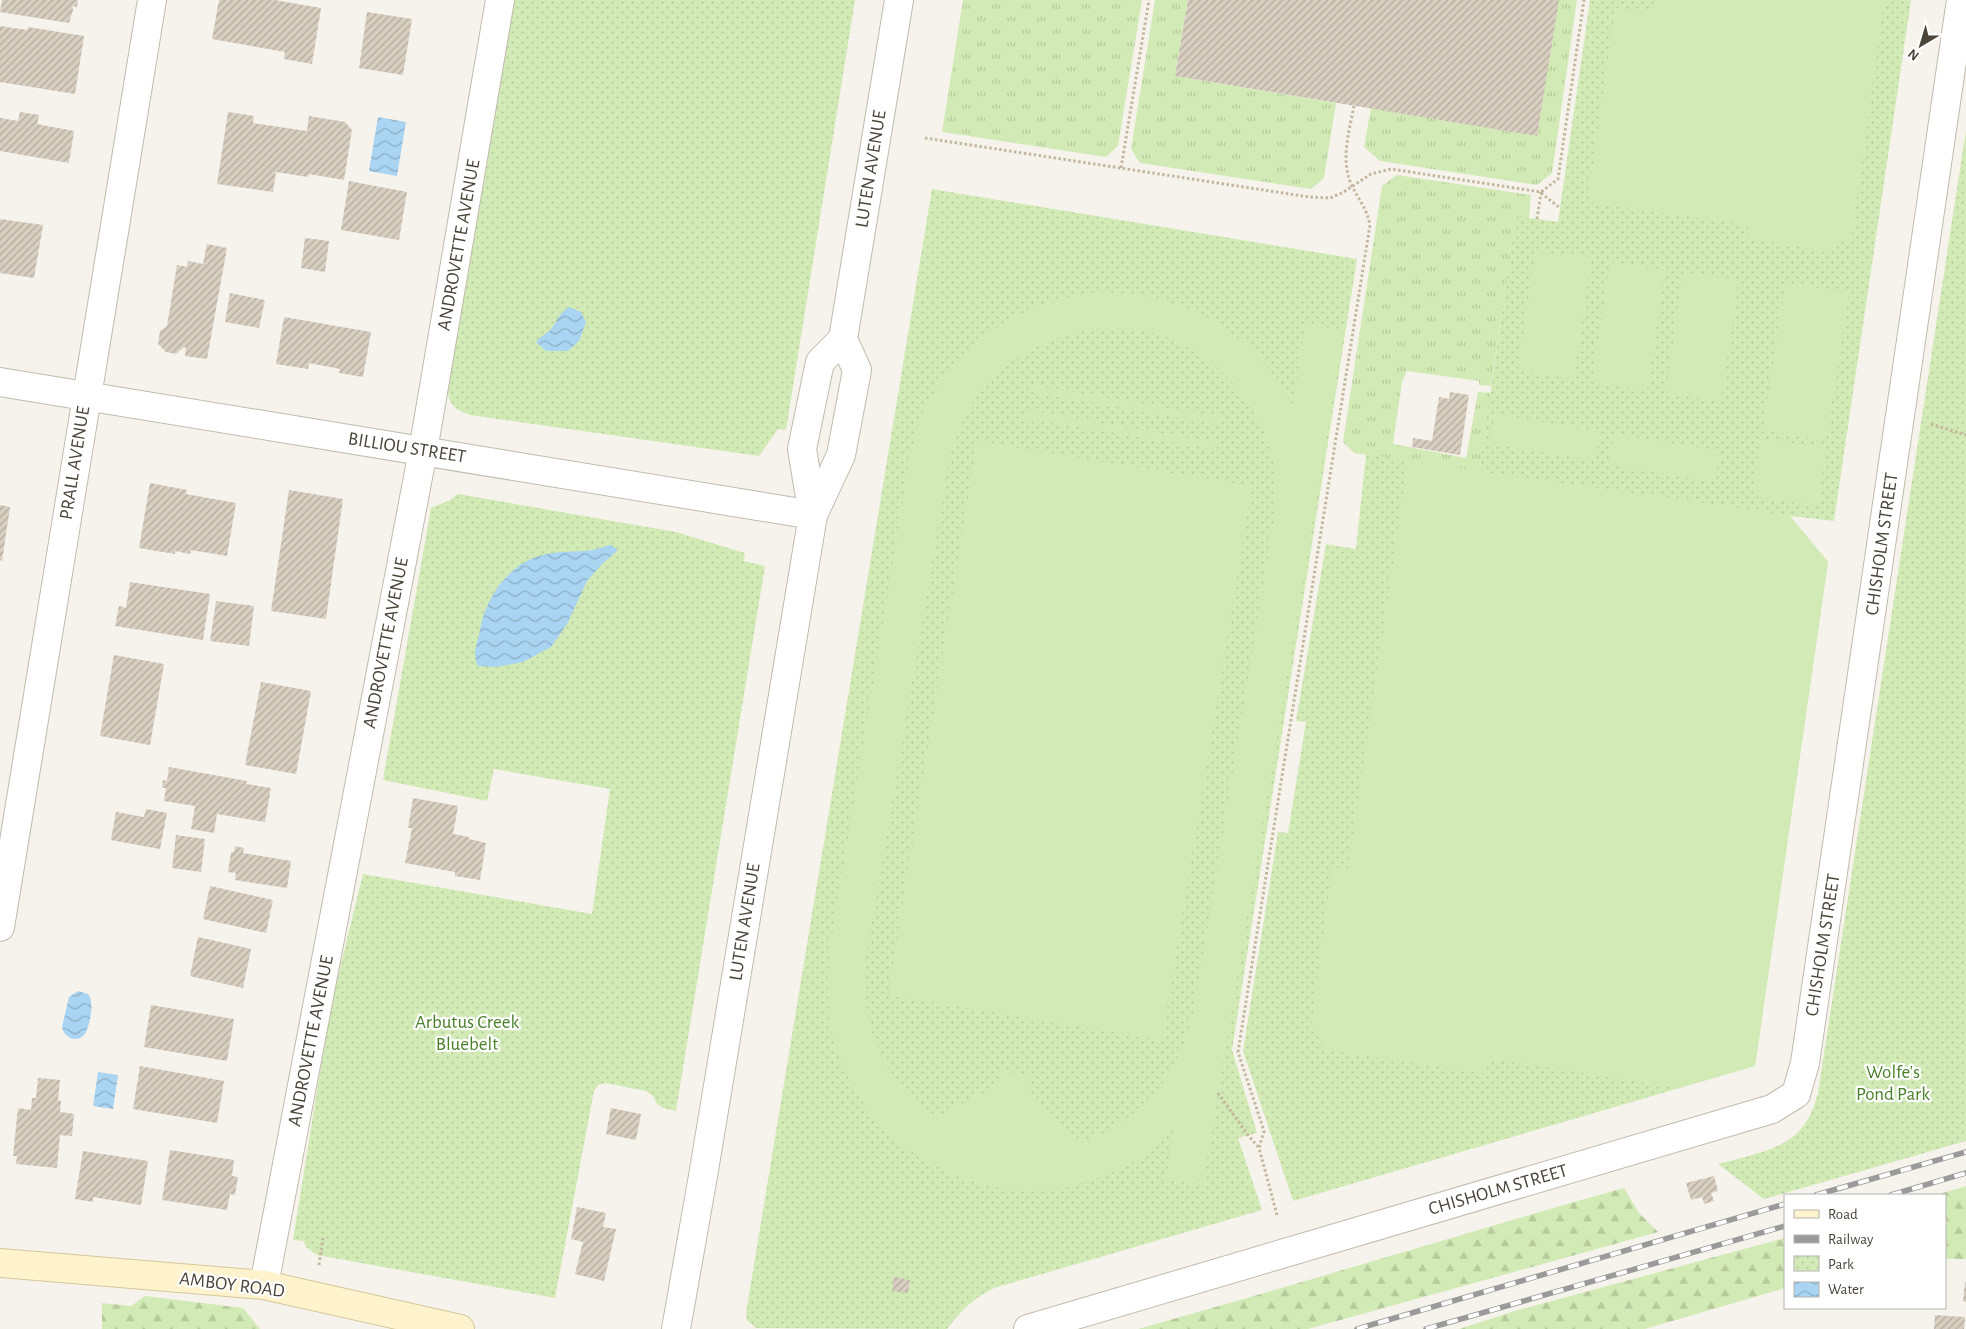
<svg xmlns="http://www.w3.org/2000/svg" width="1966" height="1329" font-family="'Alegreya Sans',sans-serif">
<defs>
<pattern id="grass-tufts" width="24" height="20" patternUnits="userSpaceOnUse" patternTransform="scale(1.25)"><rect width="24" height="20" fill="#d2eab5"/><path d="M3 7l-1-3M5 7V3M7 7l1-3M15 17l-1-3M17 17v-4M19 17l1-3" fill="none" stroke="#b6ca9c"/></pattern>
<pattern id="forest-firs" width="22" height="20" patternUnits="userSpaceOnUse" patternTransform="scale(1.25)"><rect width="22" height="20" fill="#d2eab5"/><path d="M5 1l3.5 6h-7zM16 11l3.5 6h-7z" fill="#b6ca9c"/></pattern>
<pattern id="park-dots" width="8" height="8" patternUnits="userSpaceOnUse" patternTransform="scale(1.25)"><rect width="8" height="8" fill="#d2eab5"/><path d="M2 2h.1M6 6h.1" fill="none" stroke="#b6ca9c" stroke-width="1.8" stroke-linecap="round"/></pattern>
<pattern id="water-waves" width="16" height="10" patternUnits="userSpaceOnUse" patternTransform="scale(1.25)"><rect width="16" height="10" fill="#a9d4f2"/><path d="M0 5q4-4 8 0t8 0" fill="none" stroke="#8caec5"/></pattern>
<pattern id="building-hatch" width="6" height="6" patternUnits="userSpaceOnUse" patternTransform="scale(1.25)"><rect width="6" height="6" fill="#d8cfc1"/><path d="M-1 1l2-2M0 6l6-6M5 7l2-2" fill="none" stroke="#b1aa9e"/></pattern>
</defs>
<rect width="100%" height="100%" fill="#f6f3ec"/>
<!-- grass -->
<g fill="url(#grass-tufts)">
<polygon points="963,0 1142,0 1118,146 1106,157 942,132"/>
<polygon points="1155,0 1188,0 1175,76 1336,103 1324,178 1311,189 1140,163 1131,149"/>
<polygon points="1559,0 1577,0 1552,173 1537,185 1380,161 1364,147 1371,108"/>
<polygon points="1397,175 1531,195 1529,218 1516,217 1491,386 1479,385 1479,381 1407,371 1402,382 1393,444 1466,458 1478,392 1491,393 1479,471 1354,453 1343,442 1382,186"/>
</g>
<!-- forest -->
<g fill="url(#forest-firs)">
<polygon points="1966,1186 1966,1259 1945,1259 1945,1195 1936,1195"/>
<path d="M 1624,1188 L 1639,1213 L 1658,1232 L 1308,1329 L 1138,1329 C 1301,1284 1462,1233 1624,1188 Z"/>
<polygon points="1785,1238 1785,1288 1645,1329 1459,1329 1518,1310"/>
<polygon points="145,1296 243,1308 260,1329 102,1329 102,1303 131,1306"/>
</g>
<!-- park -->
<g fill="url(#park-dots)">
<path d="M 513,0 L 855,0 L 786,430 L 778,429 L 759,456 L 470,415 C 456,410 448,405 448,389 Z"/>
<polygon points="1590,0 1911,0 1834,521 1790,516 1828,562 1755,1066 1293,1201 1243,1051 1278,832 1288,833 1306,722 1296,721 1326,544 1356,549 1366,454 1479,471 1516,216 1558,222"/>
<path d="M 1966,130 L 1966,1141 L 1764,1199 L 1718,1164 C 1743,1157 1784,1150 1801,1129 C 1810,1119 1814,1106 1818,1093 Z"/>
<path d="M 932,189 L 1357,259 L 1232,1050 L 1257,1133 L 1238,1138 L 1262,1210 L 994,1288 C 971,1300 963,1309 947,1329 L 756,1328 L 747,1320 L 746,1313 Z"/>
<polygon points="458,494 676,532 745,553 744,561 765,566 676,1111 663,1108 657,1104 653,1096 646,1091 605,1083 598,1085 594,1091 555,1298 317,1255 306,1247 304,1241 293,1240 331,1004 363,874 592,914 610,789 494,769 487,801 383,780 431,508 450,500"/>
</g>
<!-- garden -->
<g fill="#d2eab5" fill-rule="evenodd">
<polygon points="1662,0 1884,0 1852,236 1827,252 1747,238 1748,225 1588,202 1615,8 1649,11"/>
<polygon points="1535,251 1591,258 1574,379 1518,371"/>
<polygon points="1610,262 1665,270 1647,391 1592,382"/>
<polygon points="1683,272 1739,280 1721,401 1666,393"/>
<polygon points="1785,283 1849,293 1826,441 1763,430"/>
<path d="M 1097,292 C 1162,293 1218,312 1262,361 C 1274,374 1283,391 1293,405 L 1305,324 L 1344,330 L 1203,1185 L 1166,1178 L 1174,1128 C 1164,1137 1154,1149 1143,1156 C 1114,1175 1059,1194 1025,1191 C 937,1184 863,1133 836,1047 C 825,1013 827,977 831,942 L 909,463 C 912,450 914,437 918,425 C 934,379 978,333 1023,313 C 1047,302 1071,297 1097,292 ZM 1087,329 C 1105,329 1124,327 1141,330 C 1201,341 1253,391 1270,449 C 1276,470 1276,492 1275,514 L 1193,1015 C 1189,1027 1186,1041 1181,1052 C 1161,1096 1125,1127 1080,1143 L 1029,1092 L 1031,1076 L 1000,1070 L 998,1085 L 933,1119 C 884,1078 861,1029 865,965 L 949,461 C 968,383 1012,349 1087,329 Z"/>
<polygon points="1031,385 1222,417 1221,425 1030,392"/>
<polygon points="1027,410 1218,443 1217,450 1025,418"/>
<polygon points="1494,414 1600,431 1595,461 1490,444"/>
<polygon points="1614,434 1720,451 1715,482 1609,465"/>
<polygon points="1761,439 1826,448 1818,505 1753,496"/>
<polygon points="977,441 1252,486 1162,1040 888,995"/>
<polygon points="1408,461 1789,515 1828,562 1755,1066 1677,1088 1489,1058 1486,1074 1328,1050 1311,1028 1332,867 1348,870"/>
</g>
<!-- water -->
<g fill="url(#water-waves)">
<polygon points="378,117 406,122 397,176 369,171"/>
<path d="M 569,307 L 581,312 L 586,322 L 579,341 L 568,351 L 546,351 L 536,342 C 540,336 547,334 551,329 C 559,319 558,314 569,307 Z"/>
<path d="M 611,545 L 618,550 L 602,564 L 587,581 L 567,624 L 551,647 L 523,662 L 496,667 L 478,666 C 471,653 478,644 480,630 C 485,599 508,565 539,556 C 555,551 569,552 585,551 C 593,551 602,547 611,545 Z"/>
<path d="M 78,991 L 88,994 C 95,1001 90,1029 83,1036 C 75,1043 64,1037 62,1027 L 69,997 Z"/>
<polygon points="98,1072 118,1075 113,1109 93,1106"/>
</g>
<!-- building -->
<g fill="url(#building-hatch)">
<polygon points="2,0 78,0 77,7 72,6 73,10 69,23 0,12"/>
<polygon points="219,0 275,0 321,8 312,64 284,59 285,52 212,39"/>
<polygon points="1188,0 1559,0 1537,136 1175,76"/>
<polygon points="367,12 412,19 403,75 359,68"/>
<polygon points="0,26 27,30 28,27 84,36 75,94 0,82"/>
<polygon points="20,112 39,115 37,124 74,131 69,163 0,151 0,118 18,121"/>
<polygon points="228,112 254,116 253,123 307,131 309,116 345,122 352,130 344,180 309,174 308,177 276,172 273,192 217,184"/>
<polygon points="349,181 407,192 399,240 341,230"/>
<polygon points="0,219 43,225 34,278 0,273"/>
<polygon points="305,238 329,241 325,272 301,268"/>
<polygon points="207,244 227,248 207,359 185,356 186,348 184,347 176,354 166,352 158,344 160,331 167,326 177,265 187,267 188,261 203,264"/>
<polygon points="230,293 265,300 259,328 225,322"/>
<polygon points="284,317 371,332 363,377 339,373 340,369 309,363 308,369 276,364"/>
<polygon points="1450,392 1469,395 1460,455 1412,447 1413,438 1432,441 1439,397 1449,399"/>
<polygon points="150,483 187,490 186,494 236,503 227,556 191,550 190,554 175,551 175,554 139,548"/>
<polygon points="289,490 343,499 326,619 271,611"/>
<polygon points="0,505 10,507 2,561 0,560"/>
<polygon points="130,582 210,594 203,640 115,626 119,606 126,608"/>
<polygon points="216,601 254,606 249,646 210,641"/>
<polygon points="114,655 164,664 150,745 100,736"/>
<polygon points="261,682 311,691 296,774 245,765"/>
<polygon points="169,767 247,781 246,784 271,788 265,822 217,814 214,833 191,829 195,806 164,801 166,788 162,788 163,780 167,781"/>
<polygon points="413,798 458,806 453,834 469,837 469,839 486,843 480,880 455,876 455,872 405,863 412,828 408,828"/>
<polygon points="146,809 167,813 160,849 111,840 116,812 144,817"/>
<polygon points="176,835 205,839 201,872 172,868"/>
<polygon points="235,846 244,848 243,853 291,861 287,888 235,880 236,873 228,872 231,852 234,852"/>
<polygon points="210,886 273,900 266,933 203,919"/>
<polygon points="198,937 251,949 243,988 190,976"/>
<polygon points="151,1005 234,1019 227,1061 144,1047"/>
<polygon points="140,1066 224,1081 217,1123 133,1109"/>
<polygon points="38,1078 60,1080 58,1100 61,1101 60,1112 74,1114 72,1136 60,1135 57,1168 16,1164 17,1156 13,1156 18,1108 31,1110 32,1098 36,1098"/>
<polygon points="611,1108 641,1114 636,1140 606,1134"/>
<polygon points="170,1150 234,1160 232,1176 238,1177 235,1195 230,1194 227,1210 162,1200"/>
<polygon points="83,1151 148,1161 141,1205 93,1197 93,1202 75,1199"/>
<polygon points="1714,1176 1718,1191 1711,1193 1714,1201 1704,1204 1702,1197 1691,1200 1686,1183"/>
<polygon points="577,1207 606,1213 603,1227 616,1229 604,1281 575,1274 583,1242 571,1239"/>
<polygon points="894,1277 910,1280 908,1293 892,1291"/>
<polygon points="1965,1282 1966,1283 1966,1302 1963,1301"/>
<polygon points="1935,1315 1965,1317 1964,1329 1934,1329"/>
</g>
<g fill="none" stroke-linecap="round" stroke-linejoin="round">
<defs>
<g id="minor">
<polyline points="0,382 813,515"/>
<polyline points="813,515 802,449 820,362 843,339"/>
<polyline points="0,927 152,0"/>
<polyline points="264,1285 423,451 500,0"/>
<polyline points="676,1329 703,1176 813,515 841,455 857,370 843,339 899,0"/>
<polyline points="1028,1329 1772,1109 1796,1094 1805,1063 1961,0"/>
</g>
<polyline id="secondary" points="0,1263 264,1285 460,1329"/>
</defs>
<!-- minor casing -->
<use href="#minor" stroke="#c2bbae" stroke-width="30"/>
<!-- secondary casing -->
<use href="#secondary" stroke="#d6c79b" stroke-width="30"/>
<!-- path -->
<g stroke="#c4b79f" stroke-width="3" stroke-dasharray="2.5 2.5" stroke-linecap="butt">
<polyline points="925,138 1309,197 1330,198 1342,193 1371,174 1391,169 1541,192 1558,179 1584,0"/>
<polyline points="1121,168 1149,0"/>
<polyline points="1541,193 1560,208"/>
<polyline points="1537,219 1541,192"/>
<polyline points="1931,424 1966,435"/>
<polyline points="1218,1093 1248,1135 1259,1148"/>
<path d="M 1277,1215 L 1259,1148 L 1264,1131 L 1238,1052 L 1370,225 C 1367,209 1359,200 1352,186 C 1340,161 1349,132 1354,106"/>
<polyline points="319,1265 323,1238"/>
</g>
<!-- minor -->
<use href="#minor" stroke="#fff" stroke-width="28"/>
<!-- secondary -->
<use href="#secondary" stroke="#fff3cd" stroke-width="28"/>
<defs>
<g id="rail">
<polyline points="1816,1195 1966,1152"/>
<polyline points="1891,1195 1966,1173"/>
<polyline points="1357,1329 1785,1204"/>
<polyline points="1426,1329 1785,1226"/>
</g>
</defs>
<!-- rail casing -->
<use href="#rail" stroke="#9a9a9a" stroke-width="5.5"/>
<!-- rail -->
<use href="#rail" stroke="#fff" stroke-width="4" stroke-dasharray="11" stroke-linecap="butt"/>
</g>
<g text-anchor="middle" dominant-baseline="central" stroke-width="4.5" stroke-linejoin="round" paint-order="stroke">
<!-- street labels -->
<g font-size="19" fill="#4b4439" stroke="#fff">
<text transform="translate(871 169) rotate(-81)">LUTEN AVENUE</text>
<text transform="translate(459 245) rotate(-80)">ANDROVETTE AVENUE</text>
<text transform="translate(407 448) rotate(9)">BILLIOU STREET</text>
<text transform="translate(75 463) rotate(-81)">PRALL AVENUE</text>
<text transform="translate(1882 544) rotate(-82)">CHISHOLM STREET</text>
<text transform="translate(386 643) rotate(-79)">ANDROVETTE AVENUE</text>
<text transform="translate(745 922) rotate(-81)">LUTEN AVENUE</text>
<text transform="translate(1823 945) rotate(-81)">CHISHOLM STREET</text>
<text transform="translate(311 1041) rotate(-79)">ANDROVETTE AVENUE</text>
<text transform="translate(1498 1190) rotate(-16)">CHISHOLM STREET</text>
<text transform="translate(232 1285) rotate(7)">AMBOY ROAD</text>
</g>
<!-- park labels -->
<g font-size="19" fill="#4a7f2a" stroke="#fff">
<text x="467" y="1022">Arbutus Creek<tspan x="467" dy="22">Bluebelt</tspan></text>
<text x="1893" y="1072">Wolfe's<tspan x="1893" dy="22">Pond Park</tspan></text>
</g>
</g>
<!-- legend -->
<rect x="1784" y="1194" width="162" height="115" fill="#ffffff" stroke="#b7b4b0"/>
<rect x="1794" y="1210" width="25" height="8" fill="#fff3cd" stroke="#b7b4b0"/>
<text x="1828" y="1219" font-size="15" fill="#4b4439">Road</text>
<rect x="1794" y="1235" width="25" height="8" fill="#9a9a9a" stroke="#b7b4b0"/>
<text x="1828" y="1244" font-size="15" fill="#4b4439">Railway</text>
<rect x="1794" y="1256" width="25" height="15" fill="url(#park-dots)" stroke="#b7b4b0"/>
<text x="1828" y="1269" font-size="15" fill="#4b4439">Park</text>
<rect x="1794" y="1282" width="25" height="15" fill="url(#water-waves)" stroke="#b7b4b0"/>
<text x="1828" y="1294" font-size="15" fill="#4b4439">Water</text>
<!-- north arrow -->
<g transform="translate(1921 45) rotate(218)" stroke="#ffffff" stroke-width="4" paint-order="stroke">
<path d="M0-4L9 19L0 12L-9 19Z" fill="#4b4439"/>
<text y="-8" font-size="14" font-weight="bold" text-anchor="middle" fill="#4b4439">N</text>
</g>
</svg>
